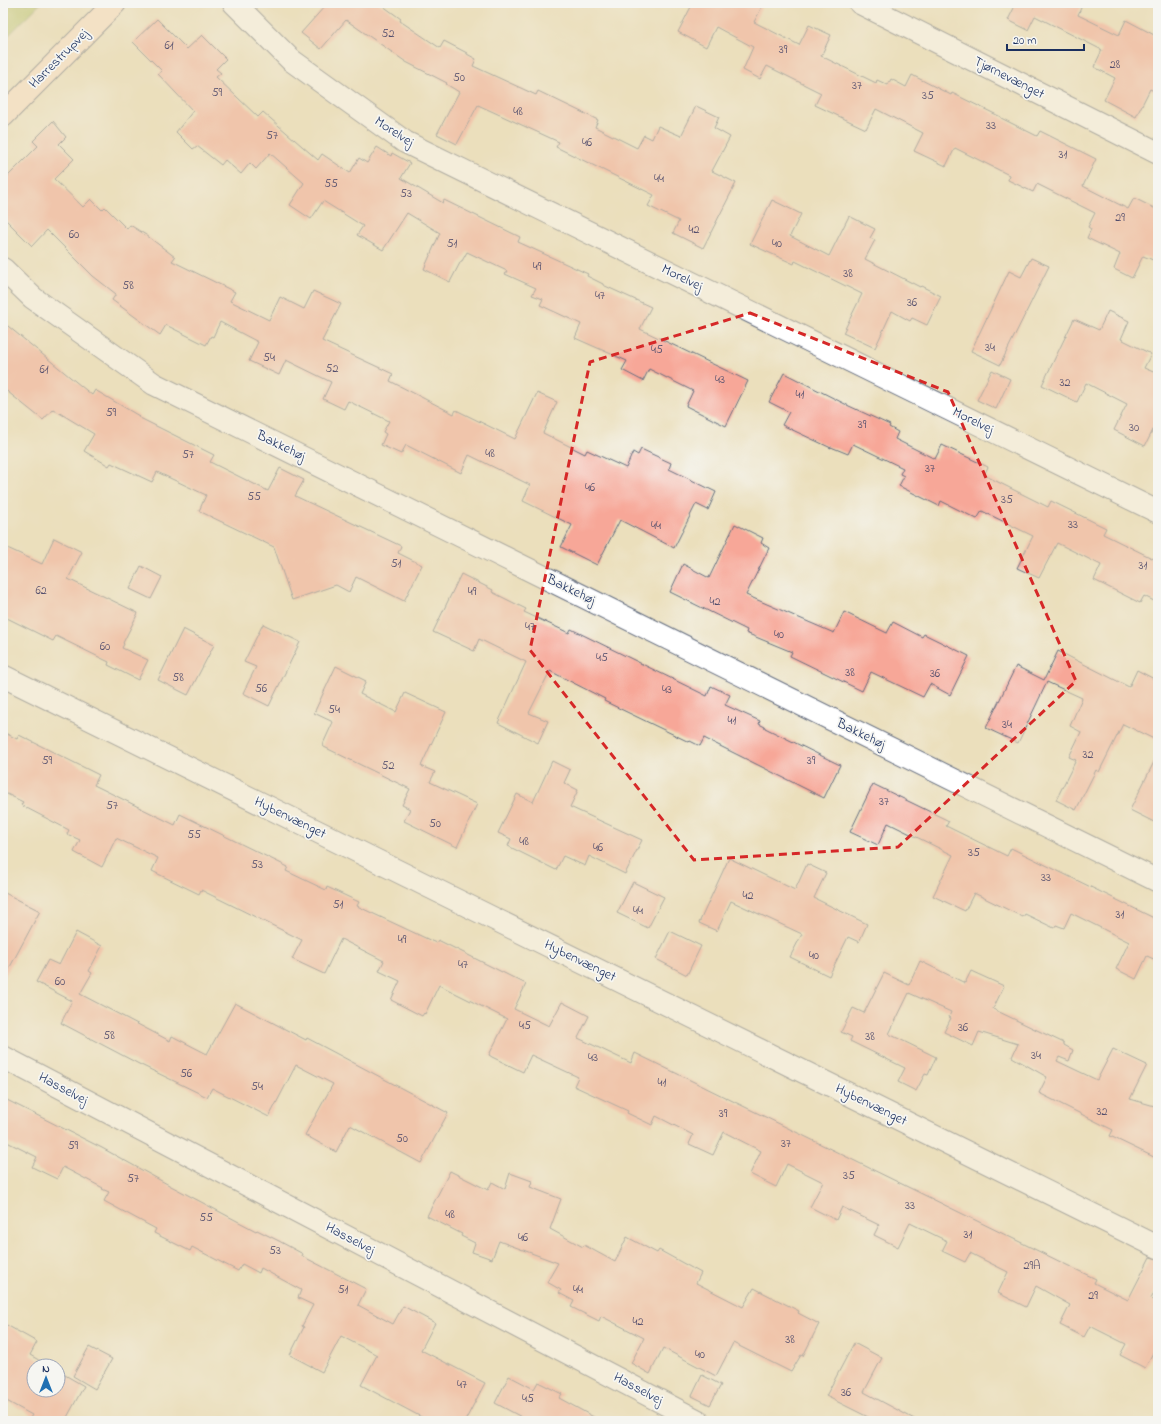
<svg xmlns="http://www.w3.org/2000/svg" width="1161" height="1424" font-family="'Indie Flower',sans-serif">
<rect width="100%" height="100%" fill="#f6f6f2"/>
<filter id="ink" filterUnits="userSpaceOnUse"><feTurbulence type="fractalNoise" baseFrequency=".025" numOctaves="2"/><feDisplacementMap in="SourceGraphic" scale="8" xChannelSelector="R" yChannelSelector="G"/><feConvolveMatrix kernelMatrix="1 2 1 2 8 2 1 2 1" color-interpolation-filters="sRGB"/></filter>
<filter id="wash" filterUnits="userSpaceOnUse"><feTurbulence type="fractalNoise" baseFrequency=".012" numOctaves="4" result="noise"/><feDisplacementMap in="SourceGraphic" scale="16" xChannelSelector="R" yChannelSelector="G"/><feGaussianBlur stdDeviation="0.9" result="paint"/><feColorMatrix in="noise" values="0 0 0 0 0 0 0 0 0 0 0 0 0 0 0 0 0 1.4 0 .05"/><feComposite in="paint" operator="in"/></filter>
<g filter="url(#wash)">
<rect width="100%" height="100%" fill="#ebdfbc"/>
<!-- green -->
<polygon fill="#b1c266" stroke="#667862" points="3,3 41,3 3,41"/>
<g id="blocks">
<!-- building -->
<g fill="#f7a798">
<polygon points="321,3 379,3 401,19 400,21 440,48 444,41 467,53 467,54 476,59 473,66 536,95 538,91 598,120 595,127 637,148 644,135 652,139 658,126 681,136 696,106 719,117 714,128 730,137 712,171 736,183 703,248 673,233 679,221 648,206 654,195 556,147 559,142 478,105 457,144 437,134 459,92 446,84 447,83 406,62 346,20 321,49 301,33 325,6"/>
<polygon points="693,3 764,3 754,22 799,45 809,25 831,35 821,56 876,83 877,80 888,85 891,79 906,87 912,75 951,95 952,93 1001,117 1001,118 1037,136 1040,131 1096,159 1083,186 1128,209 1134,198 1158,210 1158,262 1143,256 1132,278 1114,269 1120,254 1087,238 1091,229 1088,227 1095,213 1037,184 1033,192 1008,180 1009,175 955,148 946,166 914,151 923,133 876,109 866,129 815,105 821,93 767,66 760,79 743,70 753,47 716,27 706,47 678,32"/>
<polygon points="1009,3 1083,3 1078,15 1119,35 1126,20 1158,37 1158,93 1150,89 1136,117 1104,100 1115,78 1094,67 1102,50 1035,16 1028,30 1008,20 1015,6"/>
<polygon points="157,19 187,49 202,35 226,59 216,69 221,73 216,77 258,117 263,112 318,160 322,154 350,173 359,158 367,163 377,147 391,156 392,153 410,163 401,178 443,203 444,200 520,237 518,242 588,274 587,276 603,284 603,285 651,307 640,329 748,381 726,426 686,406 693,391 649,369 643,381 622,370 627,361 575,338 581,324 540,305 543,299 532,295 536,288 505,274 507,271 467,252 462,261 461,261 450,282 424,269 440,233 407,213 383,250 357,235 363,226 323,201 311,219 290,205 304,183 270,153 256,169 250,163 241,174 225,160 221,165 197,146 193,149 176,132 193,111 158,74 162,71 133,42"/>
<polygon points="53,121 66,137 59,144 74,159 54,179 83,207 91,199 102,210 105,207 127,229 130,225 146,235 175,257 172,261 235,292 230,301 269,320 280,297 304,309 313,291 341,304 322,341 393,374 390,381 454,414 456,410 515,439 537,393 557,402 543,433 585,454 587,450 626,468 633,452 638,455 641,449 671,463 669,469 716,492 708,510 696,504 674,548 620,520 597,565 561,547 572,525 523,501 530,485 469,455 461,473 406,445 401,454 381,445 386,434 383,432 389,421 348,401 344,409 323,399 331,382 286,360 279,375 249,361 258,342 220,322 213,337 211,336 206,345 166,325 160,335 112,300 116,294 93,276 47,230 32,246 3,217 3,181 38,146 33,141"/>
<polygon points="772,200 801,214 790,236 829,256 849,216 875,229 870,238 875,240 865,259 920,287 921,286 941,296 927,325 912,318 910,321 892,311 875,348 843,333 862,294 795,261 794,264 750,244"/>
<polygon points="1031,258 1049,266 1000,365 971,351 1009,271 1021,277"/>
<polygon points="1108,311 1129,321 1121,339 1151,354 1144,368 1158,374 1158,420 1145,446 1114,430 1127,404 1086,383 1077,402 1042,385 1074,319 1099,330"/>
<polygon points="3,322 92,395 95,390 139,416 138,417 214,455 210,462 268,491 280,468 304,480 295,496 401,546 398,553 422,565 404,601 356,577 349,592 336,585 292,600 274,547 199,511 206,495 157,472 152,482 111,463 109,466 84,451 94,434 53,409 43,420 3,388"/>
<polygon points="992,370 1010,379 996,409 977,400"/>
<polygon points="784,373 849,406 890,425 889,427 898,432 895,439 935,459 942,445 988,467 984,475 1048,507 1051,501 1106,528 1103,534 1158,561 1158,603 1144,596 1140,603 1094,580 1101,565 1057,543 1039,578 1017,568 1033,536 982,511 977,519 941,501 939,506 899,486 904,476 900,474 903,468 853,444 848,454 831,447 831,448 782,425 789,412 769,402"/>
<polygon points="735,524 763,538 761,543 769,548 746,595 834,633 844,612 887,633 893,622 922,637 924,634 969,656 950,695 930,684 923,697 871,672 862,691 790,656 792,652 746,633 747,630 670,592 683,564 709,578"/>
<polygon points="54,538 82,552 68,579 138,613 123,643 124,644 122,648 148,660 138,680 108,665 109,662 56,636 53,641 3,616 3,546 42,564"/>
<polygon points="141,566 162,577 151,599 130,589"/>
<polygon points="461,574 493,590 492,592 526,609 524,612 569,633 571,629 707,696 711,686 730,695 725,705 760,721 759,724 765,727 765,728 840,765 824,798 704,738 700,746 690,741 689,742 604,701 605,699 550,671 529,713 548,721 538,743 498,723 526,662 479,639 474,651 433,632"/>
<polygon points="263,624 300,642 269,706 243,693 256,667 244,662"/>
<polygon points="183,629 214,645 188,695 158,680"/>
<polygon points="1058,651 1129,687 1137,670 1158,681 1158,741 1123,724 1099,772 1096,770 1076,810 1056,800 1076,760 1069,757 1081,732 1070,726 1082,698 1047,682 1018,743 986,728 1016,666 1044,680"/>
<polygon points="336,666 366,681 360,694 396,712 405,693 446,712 421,766 435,772 430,782 477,804 457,847 404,821 410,809 402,805 410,789 322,746 333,722 314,713"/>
<polygon points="3,732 17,739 19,735 99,775 94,785 175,825 180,814 288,867 286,871 326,890 327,887 359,902 357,906 436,943 438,940 526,984 514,1009 549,1026 562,1002 589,1016 578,1038 631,1063 635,1053 1079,1271 1096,1279 1094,1283 1128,1300 1150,1257 1158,1259 1158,1285 1151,1299 1158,1303 1158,1343 1145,1368 1120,1355 1126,1344 1090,1326 1084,1337 1060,1325 1070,1305 1036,1286 1026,1307 998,1293 1008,1272 970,1253 965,1262 942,1251 947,1241 910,1223 898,1247 874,1235 879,1225 842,1207 836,1220 810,1207 823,1182 787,1164 776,1187 750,1174 761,1151 724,1132 713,1155 689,1144 693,1135 656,1116 652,1125 627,1113 628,1111 574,1086 578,1077 531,1055 523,1072 492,1057 489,1055 507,1019 439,985 425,1014 424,1013 422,1016 391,1000 400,981 379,971 384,961 341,939 324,974 292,959 302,940 201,890 199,894 152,871 158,858 116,838 102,867 74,852 80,840 67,834 69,830 21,805 23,802 3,792"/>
<polygon points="1158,754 1158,824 1130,810"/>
<polygon points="552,761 570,770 564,783 578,790 570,807 642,840 625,874 589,856 585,866 563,856 556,870 508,846 511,839 498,833 517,794 533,802"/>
<polygon points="873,784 949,821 946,826 1007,856 1011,848 1158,920 1158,961 1147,956 1136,979 1116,969 1129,942 1071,913 1064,928 1056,925 1054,928 1025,914 1023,917 974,893 965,911 933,896 953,855 888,823 878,845 850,832"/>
<polygon points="729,858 795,890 807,864 826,873 814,898 867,924 859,942 848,937 829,976 790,957 802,934 731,901 717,931 699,923"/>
<polygon points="633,882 664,897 648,928 617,913"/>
<polygon points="3,892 40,911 3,980"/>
<polygon points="670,931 701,946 687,975 656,959"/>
<polygon points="76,932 102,946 89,971 92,973 80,994 170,1041 172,1036 207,1054 235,1003 306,1040 307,1038 448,1113 421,1163 350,1125 336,1152 305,1135 333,1084 296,1065 269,1117 212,1088 207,1097 139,1064 61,1023 72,1001 36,982 48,960 59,965"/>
<polygon points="920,961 965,983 971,971 1004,986 993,1009 1064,1043 1064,1045 1073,1050 1069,1061 1059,1057 1057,1061 1097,1080 1113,1049 1147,1065 1130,1099 1158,1107 1158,1159 1110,1136 1113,1130 1039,1093 1047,1077 1012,1057 1018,1044 979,1032 973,1046 944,1032 951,1018 949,1017 951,1012 909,993 889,1034 936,1057 928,1075 925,1074 916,1091 898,1082 905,1068 850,1041 852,1037 841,1032 853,1008 864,1013 884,973 909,985"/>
<polygon points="3,1098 102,1148 169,1185 256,1231 257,1230 279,1241 303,1254 302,1256 366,1289 358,1305 393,1324 403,1306 435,1323 421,1350 485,1383 465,1421 429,1421 361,1385 377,1355 341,1336 322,1372 290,1355 304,1327 302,1326 313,1305 298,1298 301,1290 261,1268 259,1273 242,1264 238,1271 192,1247 190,1251 154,1233 156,1229 104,1201 109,1192 102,1189 103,1188 63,1167 57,1179 32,1167 37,1157 3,1140"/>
<polygon points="450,1171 488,1190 492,1182 505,1189 510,1173 532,1181 530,1187 561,1199 550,1229 583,1247 584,1245 615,1262 627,1237 657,1253 659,1250 701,1273 696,1283 743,1307 754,1288 799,1311 798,1313 819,1324 803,1356 801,1355 791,1372 733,1343 716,1376 663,1348 650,1374 631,1363 644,1338 601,1316 599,1321 571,1307 574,1301 559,1293 561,1290 547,1282 558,1263 499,1241 492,1259 472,1252 475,1243 461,1236 462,1234 427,1216"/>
<polygon points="3,1323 37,1342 30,1355 49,1366 34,1366 34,1390 58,1390 58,1371 84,1386 65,1421 28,1421 32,1415 3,1399"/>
<polygon points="854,1343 882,1358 864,1392 918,1421 876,1421 826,1396"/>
<polygon points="89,1347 112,1359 95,1389 73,1376"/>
<polygon points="702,1375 721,1385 710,1405 692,1396"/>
<polygon points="509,1376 534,1389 538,1382 562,1394 559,1398 601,1421 529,1421 495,1403"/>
</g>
</g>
</g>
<g filter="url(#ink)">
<use href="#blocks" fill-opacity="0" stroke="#646d7f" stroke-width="1"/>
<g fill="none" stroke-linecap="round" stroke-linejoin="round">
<defs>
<g id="street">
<polyline points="234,3 291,60 405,142 1158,512"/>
<polyline points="860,3 1158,153"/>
<polyline points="3,269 33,298 154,384 1158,881"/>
<polyline points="3,676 1158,1247"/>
<polyline points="3,1057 698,1421"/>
</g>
<polyline id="secondary" points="3,116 115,3"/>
</defs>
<!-- street casing -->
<use href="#street" stroke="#646d7f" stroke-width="24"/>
<!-- secondary casing -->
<use href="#secondary" stroke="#646d7f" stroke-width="24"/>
<!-- street -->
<use href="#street" stroke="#fff" stroke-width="22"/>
<!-- secondary -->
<use href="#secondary" stroke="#fde4d0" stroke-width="22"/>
</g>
</g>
<!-- marked area -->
<path d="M0 0H1161V1424H0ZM 750,313 L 948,392 L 1076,681 L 898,847 L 694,860 L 530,650 L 590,362 Z" fill="#ebdfbc" fill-opacity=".55" fill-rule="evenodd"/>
<path fill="none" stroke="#d62828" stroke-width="3" stroke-dasharray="8 5" stroke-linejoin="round" d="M 750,313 L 948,392 L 1076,681 L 898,847 L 694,860 L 530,650 L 590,362 Z"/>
<g text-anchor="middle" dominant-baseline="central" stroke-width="3.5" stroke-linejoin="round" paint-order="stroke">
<!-- number labels -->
<g font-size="12" fill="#524d6c">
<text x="388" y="34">52</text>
<text x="169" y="46">61</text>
<text x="783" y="50">39</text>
<text x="1115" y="65">28</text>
<text x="459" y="78">50</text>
<text x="857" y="86">37</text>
<text x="217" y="93">59</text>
<text x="928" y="96">35</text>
<text x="518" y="112">48</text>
<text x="991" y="126">33</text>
<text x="272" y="136">57</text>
<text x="587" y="143">46</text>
<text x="1063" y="155">31</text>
<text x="659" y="179">44</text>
<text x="331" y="184">55</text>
<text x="406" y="194">53</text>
<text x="1120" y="218">29</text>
<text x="694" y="230">42</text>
<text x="74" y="235">60</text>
<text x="452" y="244">51</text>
<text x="777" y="244">40</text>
<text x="537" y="267">49</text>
<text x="848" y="274">38</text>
<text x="128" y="286">58</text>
<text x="600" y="296">47</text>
<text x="912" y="303">36</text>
<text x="990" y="348">34</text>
<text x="657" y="350">45</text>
<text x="269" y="358">54</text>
<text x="332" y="369">52</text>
<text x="44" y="370">61</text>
<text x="720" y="380">43</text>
<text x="1065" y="383">32</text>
<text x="800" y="395">41</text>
<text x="111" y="413">59</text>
<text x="862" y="425">39</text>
<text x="1134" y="428">30</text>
<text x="490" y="454">48</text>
<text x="188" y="455">57</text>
<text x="930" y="469">37</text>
<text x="590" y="488">46</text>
<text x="254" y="497">55</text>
<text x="1007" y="500">35</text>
<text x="1073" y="525">33</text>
<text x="656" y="526">44</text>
<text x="396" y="564">51</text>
<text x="1143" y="566">31</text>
<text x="41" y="591">62</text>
<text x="472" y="592">49</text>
<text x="715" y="602">42</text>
<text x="530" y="627">47</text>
<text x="779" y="635">40</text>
<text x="105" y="647">60</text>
<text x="602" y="658">45</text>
<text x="850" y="673">38</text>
<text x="935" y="674">36</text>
<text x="178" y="678">58</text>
<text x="261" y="689">56</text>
<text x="667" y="690">43</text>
<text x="334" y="710">54</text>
<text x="732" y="721">41</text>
<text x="1007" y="725">34</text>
<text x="1088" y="755">32</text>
<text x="47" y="761">59</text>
<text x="811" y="761">39</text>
<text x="388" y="766">52</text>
<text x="884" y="802">37</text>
<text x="112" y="806">57</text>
<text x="435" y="824">50</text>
<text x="194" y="835">55</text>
<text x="524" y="842">48</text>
<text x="598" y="848">46</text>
<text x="974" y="853">35</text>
<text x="257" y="865">53</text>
<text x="1046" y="878">33</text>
<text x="748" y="896">42</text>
<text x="338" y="905">51</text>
<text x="638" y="911">44</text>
<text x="1120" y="915">31</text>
<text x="402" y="940">49</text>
<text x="814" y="956">40</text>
<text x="463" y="965">47</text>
<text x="60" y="982">60</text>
<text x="525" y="1026">45</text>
<text x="963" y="1028">36</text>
<text x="109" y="1036">58</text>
<text x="870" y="1037">38</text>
<text x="1036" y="1056">34</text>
<text x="593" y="1058">43</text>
<text x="186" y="1074">56</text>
<text x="662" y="1083">41</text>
<text x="257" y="1087">54</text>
<text x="1102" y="1112">32</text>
<text x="723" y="1114">39</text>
<text x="402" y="1139">50</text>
<text x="786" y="1144">37</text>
<text x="73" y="1146">59</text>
<text x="849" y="1176">35</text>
<text x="133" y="1179">57</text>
<text x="910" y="1206">33</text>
<text x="450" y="1215">48</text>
<text x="206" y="1218">55</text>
<text x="968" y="1235">31</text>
<text x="523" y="1238">46</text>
<text x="275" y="1251">53</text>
<text x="1032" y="1266">29A</text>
<text x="343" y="1290">51</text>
<text x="578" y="1290">44</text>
<text x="1093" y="1296">29</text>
<text x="638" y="1322">42</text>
<text x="790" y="1340">38</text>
<text x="700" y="1355">40</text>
<text x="462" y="1385">47</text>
<text x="846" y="1393">36</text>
<text x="528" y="1399">45</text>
</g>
<!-- street labels -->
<g font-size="14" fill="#1b2f5e" stroke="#f6f6f2">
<text transform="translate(59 59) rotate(-45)">Harrestrupvej</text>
<text transform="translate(1009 78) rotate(27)">Tjørnevænget</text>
<text transform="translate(394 132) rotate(33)">Morelvej</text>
<text transform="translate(682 278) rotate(26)">Morelvej</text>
<text transform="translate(973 421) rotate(26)">Morelvej</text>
<text transform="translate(281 446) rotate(26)">Bakkehøj</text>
<text transform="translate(571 590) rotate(26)">Bakkehøj</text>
<text transform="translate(861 734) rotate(26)">Bakkehøj</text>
<text transform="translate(290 818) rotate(26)">Hybenvænget</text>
<text transform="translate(580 961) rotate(26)">Hybenvænget</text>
<text transform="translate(63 1089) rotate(28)">Hasselvej</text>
<text transform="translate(871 1105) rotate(26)">Hybenvænget</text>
<text transform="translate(350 1239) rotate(28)">Hasselvej</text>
<text transform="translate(638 1389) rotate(28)">Hasselvej</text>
</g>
</g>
<!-- margin -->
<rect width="1161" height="1424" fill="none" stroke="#f6f6f2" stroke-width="16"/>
<!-- north arrow -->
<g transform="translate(46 1378)"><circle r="19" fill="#f6f6f2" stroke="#9ea6b7"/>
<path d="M0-3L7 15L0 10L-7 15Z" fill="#1f6fb2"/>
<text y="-6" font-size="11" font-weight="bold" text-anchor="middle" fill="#1b2f5e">N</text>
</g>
<!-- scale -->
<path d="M1007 44v6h77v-6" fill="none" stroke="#1b2f5e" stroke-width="2"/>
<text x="1013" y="44" font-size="12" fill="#1b2f5e" stroke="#f6f6f2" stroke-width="3" paint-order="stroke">20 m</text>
</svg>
